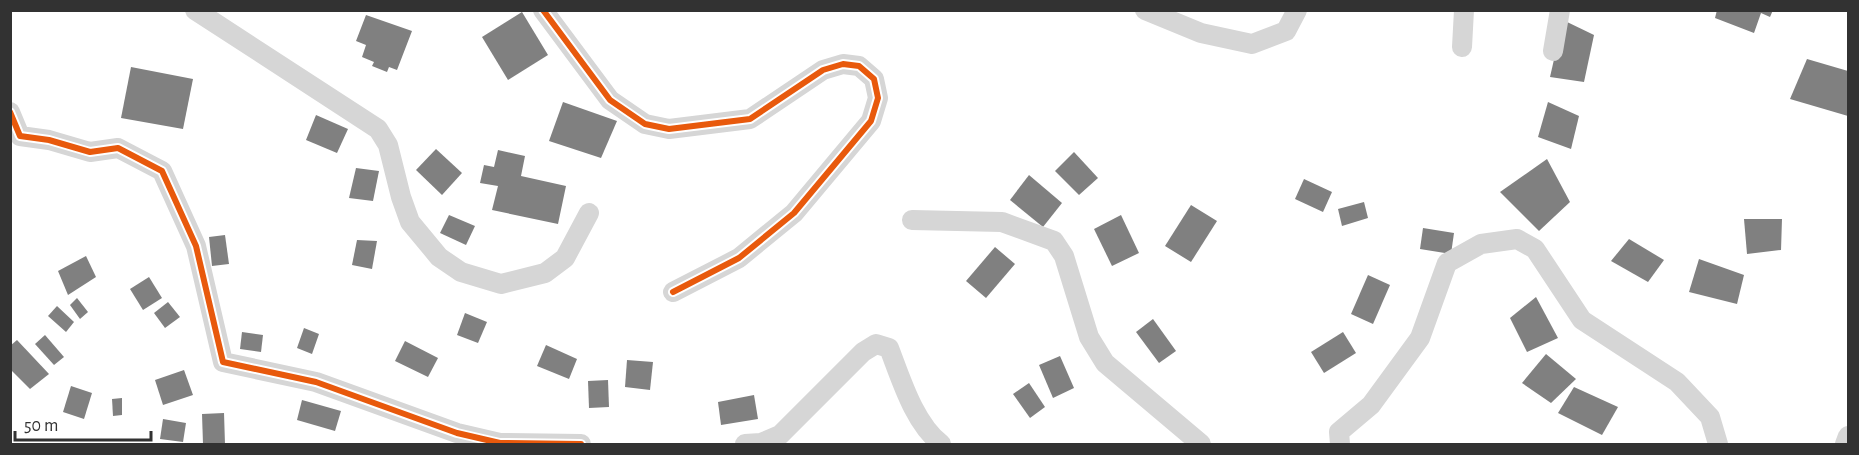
<svg xmlns="http://www.w3.org/2000/svg" width="1859" height="455" font-family="'Alegreya Sans',sans-serif">
<rect width="100%" height="100%" fill="#fff"/>
<!-- building -->
<g fill="#808080">
<polygon points="1717,10 1773,10 1770,17 1761,13 1754,33 1715,18"/>
<polygon points="522,12 548,55 508,80 482,37"/>
<polygon points="366,15 412,31 397,70 389,67 387,72 372,66 374,62 362,57 366,45 356,41"/>
<polygon points="1563,20 1594,35 1584,82 1550,77"/>
<polygon points="1807,59 1848,71 1848,116 1790,99"/>
<polygon points="131,67 193,79 183,129 121,118"/>
<polygon points="563,102 617,121 601,158 549,141"/>
<polygon points="1548,102 1579,116 1571,149 1538,137"/>
<polygon points="316,115 348,129 337,153 306,140"/>
<polygon points="436,149 462,173 442,195 416,170"/>
<polygon points="498,150 525,156 521,176 566,186 558,224 492,210 498,186 480,183 484,165 494,167"/>
<polygon points="1074,152 1098,178 1079,195 1055,171"/>
<polygon points="1547,159 1570,202 1539,231 1500,192"/>
<polygon points="356,168 379,171 373,201 349,198"/>
<polygon points="1029,175 1062,203 1043,227 1010,200"/>
<polygon points="1304,179 1332,192 1323,212 1295,199"/>
<polygon points="1364,202 1368,218 1342,226 1338,209"/>
<polygon points="1191,205 1217,221 1191,262 1165,246"/>
<polygon points="449,215 475,226 466,245 440,233"/>
<polygon points="1121,215 1139,253 1112,266 1094,229"/>
<polygon points="1744,219 1782,219 1781,250 1747,254"/>
<polygon points="1423,228 1454,233 1451,254 1420,249"/>
<polygon points="225,235 229,264 212,266 209,237"/>
<polygon points="1629,239 1664,260 1648,282 1611,261"/>
<polygon points="357,240 377,241 372,269 352,265"/>
<polygon points="995,247 1015,264 986,298 966,281"/>
<polygon points="86,256 96,277 68,295 58,271"/>
<polygon points="1699,259 1744,275 1737,304 1689,292"/>
<polygon points="1368,275 1390,285 1373,324 1351,314"/>
<polygon points="149,277 162,298 143,310 130,289"/>
<polygon points="1536,297 1558,338 1527,352 1510,318"/>
<polygon points="77,298 88,312 80,319 70,305"/>
<polygon points="168,302 180,317 165,328 154,313"/>
<polygon points="57,306 74,322 66,332 48,316"/>
<polygon points="465,313 487,322 478,343 457,335"/>
<polygon points="1153,319 1176,351 1159,363 1136,332"/>
<polygon points="304,328 319,334 312,354 297,348"/>
<polygon points="242,332 263,335 261,352 240,349"/>
<polygon points="1343,332 1356,353 1324,373 1311,352"/>
<polygon points="45,335 64,357 54,365 35,344"/>
<polygon points="17,340 49,374 30,389 10,369 10,346"/>
<polygon points="405,341 438,358 428,377 395,361"/>
<polygon points="546,345 577,359 569,379 537,366"/>
<polygon points="1546,354 1576,379 1551,403 1522,383"/>
<polygon points="1060,356 1074,388 1053,398 1039,365"/>
<polygon points="627,360 653,362 650,390 625,387"/>
<polygon points="184,370 193,395 163,405 155,380"/>
<polygon points="608,380 609,407 589,408 588,381"/>
<polygon points="1029,383 1045,407 1030,418 1013,394"/>
<polygon points="71,386 92,393 84,419 63,412"/>
<polygon points="1574,387 1618,407 1602,435 1558,413"/>
<polygon points="754,395 758,419 721,425 718,402"/>
<polygon points="122,398 122,415 113,416 112,399"/>
<polygon points="302,400 341,411 335,431 297,420"/>
<polygon points="224,413 225,444 203,444 202,414"/>
<polygon points="163,419 186,423 183,442 160,439"/>
</g>
<g fill="none" stroke-linecap="round" stroke-linejoin="round">
<!-- minor -->
<g stroke="#d6d6d6" stroke-width="20">
<polyline points="195,10 378,129 388,145 401,197 410,222 439,257 461,272 501,284 545,273 565,258 589,213"/>
<polyline points="543,10 610,100 645,124 669,129 750,119 823,70 843,64 859,66 874,79 878,98 871,121 794,213 739,258 673,292"/>
<polyline points="1145,10 1201,33 1252,44 1286,31 1297,10"/>
<polyline points="1462,47 1464,10"/>
<polyline points="1553,51 1560,10"/>
<polyline points="10,112 20,136 49,140 90,152 118,148 162,171 196,246 223,362 316,382 457,433 500,443 581,444"/>
<polyline points="912,220 1002,222 1054,241 1064,256 1089,337 1105,363 1201,444"/>
<path d="M 745,444 L 761,443 L 780,435 L 863,352 L 876,344 L 889,348 C 901,379 914,423 941,444"/>
<polyline points="1340,444 1339,432 1371,405 1420,338 1447,263 1481,244 1517,239 1535,249 1582,320 1677,382 1710,417 1718,444"/>
<polyline points="1845,444 1848,436"/>
</g>
<defs>
<g id="cycleway">
<polyline points="543,10 610,100 645,124 669,129 750,119 823,70 843,64 859,66 874,79 878,98 871,121 794,213 739,258 673,292"/>
<polyline points="10,112 20,136 49,140 90,152 118,148 162,171 196,246 223,362 316,382 457,433 500,443 581,444"/>
</g>
</defs>
<!-- cycleway casing -->
<use href="#cycleway" stroke="#fff" stroke-width="10"/>
<!-- cycleway -->
<use href="#cycleway" stroke="#e8590c" stroke-width="6"/>
</g>
<!-- border -->
<rect width="1859" height="455" fill="none" stroke="#323232" stroke-width="24"/>
<!-- scale -->
<path d="M15 431v9h136v-9" fill="none" stroke="#323232" stroke-width="3"/>
<text x="24" y="431" font-size="18" fill="#323232" stroke="#ffffff" stroke-width="4.5" paint-order="stroke">50 m</text>
</svg>
